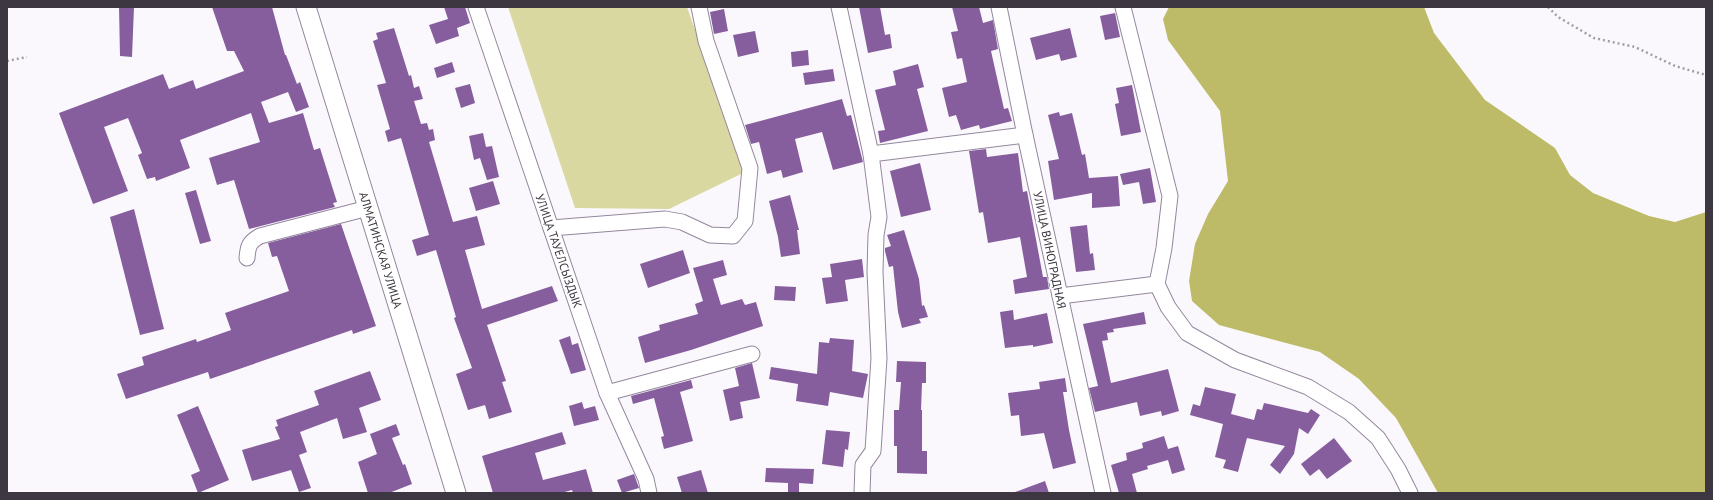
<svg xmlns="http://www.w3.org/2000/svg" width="1713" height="500" font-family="'PT Sans',sans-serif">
<rect width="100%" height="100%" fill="#fbf8fd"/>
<!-- green -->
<polygon fill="#d9d8a1" points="508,7 687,7 712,77 743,173 669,209 575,208"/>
<!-- water -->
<polygon fill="#bdbb68" points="1169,7 1424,7 1434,33 1485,100 1555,148 1570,175 1593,193 1649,216 1675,222 1706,212 1706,493 1438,493 1396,418 1359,379 1320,352 1219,325 1192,301 1189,281 1195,244 1208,214 1228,181 1220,111 1168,40 1163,19"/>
<!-- building -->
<g fill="#865e9e">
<polygon points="119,7 134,7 132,57 120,56"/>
<polygon points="212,7 272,7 285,55 286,55 297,84 300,82 309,107 296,112 288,92 261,102 269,123 303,113 314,150 320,148 337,202 333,203 335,207 249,229 234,180 217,185 209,158 260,142 251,113 180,140 190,168 156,181 155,177 147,179 138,155 142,153 128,118 104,127 128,191 93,204 59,113 163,74 169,89 193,80 196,89 244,71 234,51 227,51"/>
<polygon points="444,7 465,7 470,23 457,28 459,36 436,44 429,25 448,19"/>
<polygon points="859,7 880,7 885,35 890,34 892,48 868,53"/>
<polygon points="952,7 979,7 983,23 993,20 998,49 991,51 1004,109 1008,108 1012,121 980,129 979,125 961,130 956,115 949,117 942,88 967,82 962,58 957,59 951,32 958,31"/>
<polygon points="724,9 728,31 714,34 710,12"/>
<polygon points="1115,13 1120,37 1105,40 1100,16"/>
<polygon points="394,28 409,76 411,75 414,88 419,86 423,99 414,101 421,124 427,123 429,130 433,129 435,140 429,142 453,222 477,216 485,245 465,250 482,309 552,286 558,301 487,325 506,381 502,382 512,412 489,419 485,405 468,410 456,374 472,368 454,318 456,317 436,250 417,256 412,240 429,235 401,138 388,142 385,131 390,129 377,85 386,83 373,41 378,39 376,33"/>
<polygon points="1070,28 1077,57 1061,61 1059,54 1036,60 1030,38"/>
<polygon points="755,31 759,52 738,57 733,35"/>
<polygon points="808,50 809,65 792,67 791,52"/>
<polygon points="452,62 455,72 437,78 434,68"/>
<polygon points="918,64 924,87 917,89 928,131 880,143 878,131 885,130 875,90 896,85 893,71"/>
<polygon points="833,69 835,81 805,85 803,73"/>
<polygon points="470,84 475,103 461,108 455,88"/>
<polygon points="1132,85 1141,132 1121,136 1115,104 1119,103 1116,88"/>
<polygon points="842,99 847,116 851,115 863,162 833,170 822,132 795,139 803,172 783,178 781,170 767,174 759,142 751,144 745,125"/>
<polygon points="1059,112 1060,116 1072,113 1082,155 1085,154 1089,178 1118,176 1120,206 1092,208 1092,193 1054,200 1048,161 1059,159 1048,115"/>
<polygon points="483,133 486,147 492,146 499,177 487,180 480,158 474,160 469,136"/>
<polygon points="986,149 987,157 1018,153 1023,192 1027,191 1043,277 1047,277 1049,289 1015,294 1013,280 1027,277 1020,237 988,243 983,212 979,213 969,151"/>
<polygon points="920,163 931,210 901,217 890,171"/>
<polygon points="1150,168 1156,202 1143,204 1139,182 1123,185 1120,174"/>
<polygon points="493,181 500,204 476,211 469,188"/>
<polygon points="196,190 211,241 200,244 185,193"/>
<polygon points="790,195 799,230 797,230 800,254 781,257 778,237 769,201"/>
<polygon points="134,209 164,329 140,335 110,217"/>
<polygon points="341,224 376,326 353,334 352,330 210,379 208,372 126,399 117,374 144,365 142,357 196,339 197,342 231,330 225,313 289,291 277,256 272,257 268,243"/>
<polygon points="1087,225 1090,254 1093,253 1095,270 1076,272 1070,227"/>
<polygon points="904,230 919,279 922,306 924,305 928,317 919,319 921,323 902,328 898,312 893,266 889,267 885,251 885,248 891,246 887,235"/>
<polygon points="683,250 690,273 648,288 640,264"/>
<polygon points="862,259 864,277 845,280 848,301 826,304 822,278 832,277 830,264"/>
<polygon points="723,260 727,275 713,279 721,305 742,299 745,305 756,302 763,326 691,350 645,363 638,337 660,330 659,325 698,314 695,304 703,301 693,268"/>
<polygon points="775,286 796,287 795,301 774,300"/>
<polygon points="1013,310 1014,320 1047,313 1053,343 1033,347 1033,345 1005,348 1000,312"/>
<polygon points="1144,312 1146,324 1113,329 1114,332 1107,333 1108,340 1102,341 1111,383 1168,369 1179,411 1162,416 1161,411 1140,416 1137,402 1095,412 1089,388 1098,386 1083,324"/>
<polygon points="570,336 572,345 578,343 586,370 571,374 559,340"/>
<polygon points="830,338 854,340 852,371 868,374 863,398 830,392 828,406 796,401 798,384 769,379 771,367 817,374 819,342 829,343"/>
<polygon points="897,361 926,362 926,383 922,383 921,410 922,410 922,451 927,451 927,474 897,473 897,446 894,446 894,410 899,410 901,382 896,382"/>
<polygon points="752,363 760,398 740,402 743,418 730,421 723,390 739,386 735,368"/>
<polygon points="370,371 381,400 359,408 367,432 343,439 337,418 300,432 307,452 299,455 311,488 299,492 291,470 252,481 242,450 280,439 275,427 278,426 276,420 319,405 314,391"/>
<polygon points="1065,378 1067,392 1063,392 1069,430 1076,463 1053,469 1044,433 1021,436 1019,415 1011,416 1008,393 1040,389 1039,382"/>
<polygon points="691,380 693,388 680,392 693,441 664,449 661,437 664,436 654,398 633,404 631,396"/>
<polygon points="1205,387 1236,394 1231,414 1254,420 1257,409 1262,410 1264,403 1308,413 1311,409 1320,415 1308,434 1299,428 1294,454 1280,474 1270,465 1285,446 1247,438 1238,472 1223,468 1226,460 1215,457 1223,424 1190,415 1193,404 1200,406"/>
<polygon points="582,402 584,409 595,406 599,420 574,426 569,406"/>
<polygon points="198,406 229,480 198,493 191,475 200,471 177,415"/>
<polygon points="396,424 400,435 392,438 403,465 405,464 412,484 389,493 368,493 358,462 377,454 370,434"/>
<polygon points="826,430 850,432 848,450 845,449 843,467 822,464"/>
<polygon points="562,432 566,444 535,453 543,480 586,469 593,493 573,493 572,490 561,493 493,493 482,456"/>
<polygon points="1164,436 1168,449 1178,446 1185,470 1172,474 1168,460 1147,466 1148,469 1132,474 1137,493 1119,493 1111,465 1127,460 1126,453 1143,448 1142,443"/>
<polygon points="1334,438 1352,461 1327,479 1319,469 1310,476 1301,464"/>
<polygon points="766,468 814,469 813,484 799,483 799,493 788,493 788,483 765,482"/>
<polygon points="701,470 708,493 682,493 677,477"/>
<polygon points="634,474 639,488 622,493 617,480"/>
<polygon points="1045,481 1049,493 1015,493 1015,492"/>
</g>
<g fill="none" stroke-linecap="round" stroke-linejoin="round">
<defs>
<g id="minor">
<polyline points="476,7 607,393 646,479 649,493"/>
<polyline points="839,7 871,154 879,217 876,235 875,272 879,358 873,451 863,465 862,493"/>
<polyline points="999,7 1025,135 1103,493"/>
<polyline points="1123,7 1170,196 1164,248 1157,284 1168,307 1187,333 1235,360 1308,387 1349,412 1378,438 1398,469 1410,493"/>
<polyline points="871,154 1025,135"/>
<polyline points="551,228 665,219 682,222 710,235 733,236 745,221 750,168 706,41 699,7"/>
<path d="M 247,258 C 248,246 249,242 260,236 L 368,208"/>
<polyline points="1060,296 1157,284"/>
<polyline points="607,393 752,354"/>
</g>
<polyline id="major" points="306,7 456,493"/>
</defs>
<!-- minor casing -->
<use href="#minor" stroke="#94879d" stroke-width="17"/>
<!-- major casing -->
<use href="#major" stroke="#94879d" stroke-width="21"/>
<!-- path -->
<g stroke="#a19da4" stroke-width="2.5" stroke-dasharray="2 3" stroke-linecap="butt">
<polyline points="1548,7 1558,17 1594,38 1635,47 1675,66 1706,75"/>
<polyline points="7,61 27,57"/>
</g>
<!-- minor -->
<use href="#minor" stroke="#fff" stroke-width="15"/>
<!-- major -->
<use href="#major" stroke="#fff" stroke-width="19"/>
</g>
<g text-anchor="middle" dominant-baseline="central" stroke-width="4" stroke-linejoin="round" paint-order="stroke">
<!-- street labels -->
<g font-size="12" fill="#3c3740" stroke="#fff">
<text transform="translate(381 250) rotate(73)">АЛМАТИНСКАЯ УЛИЦА</text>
<text transform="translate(1050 250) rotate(78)">УЛИЦА ВИНОГРАДНАЯ</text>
<text transform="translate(559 251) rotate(71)">УЛИЦА ТАУЕЛСЫЗДЫК</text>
</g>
</g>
<!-- border -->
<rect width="1713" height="500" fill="none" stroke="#3c3740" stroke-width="16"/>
</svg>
